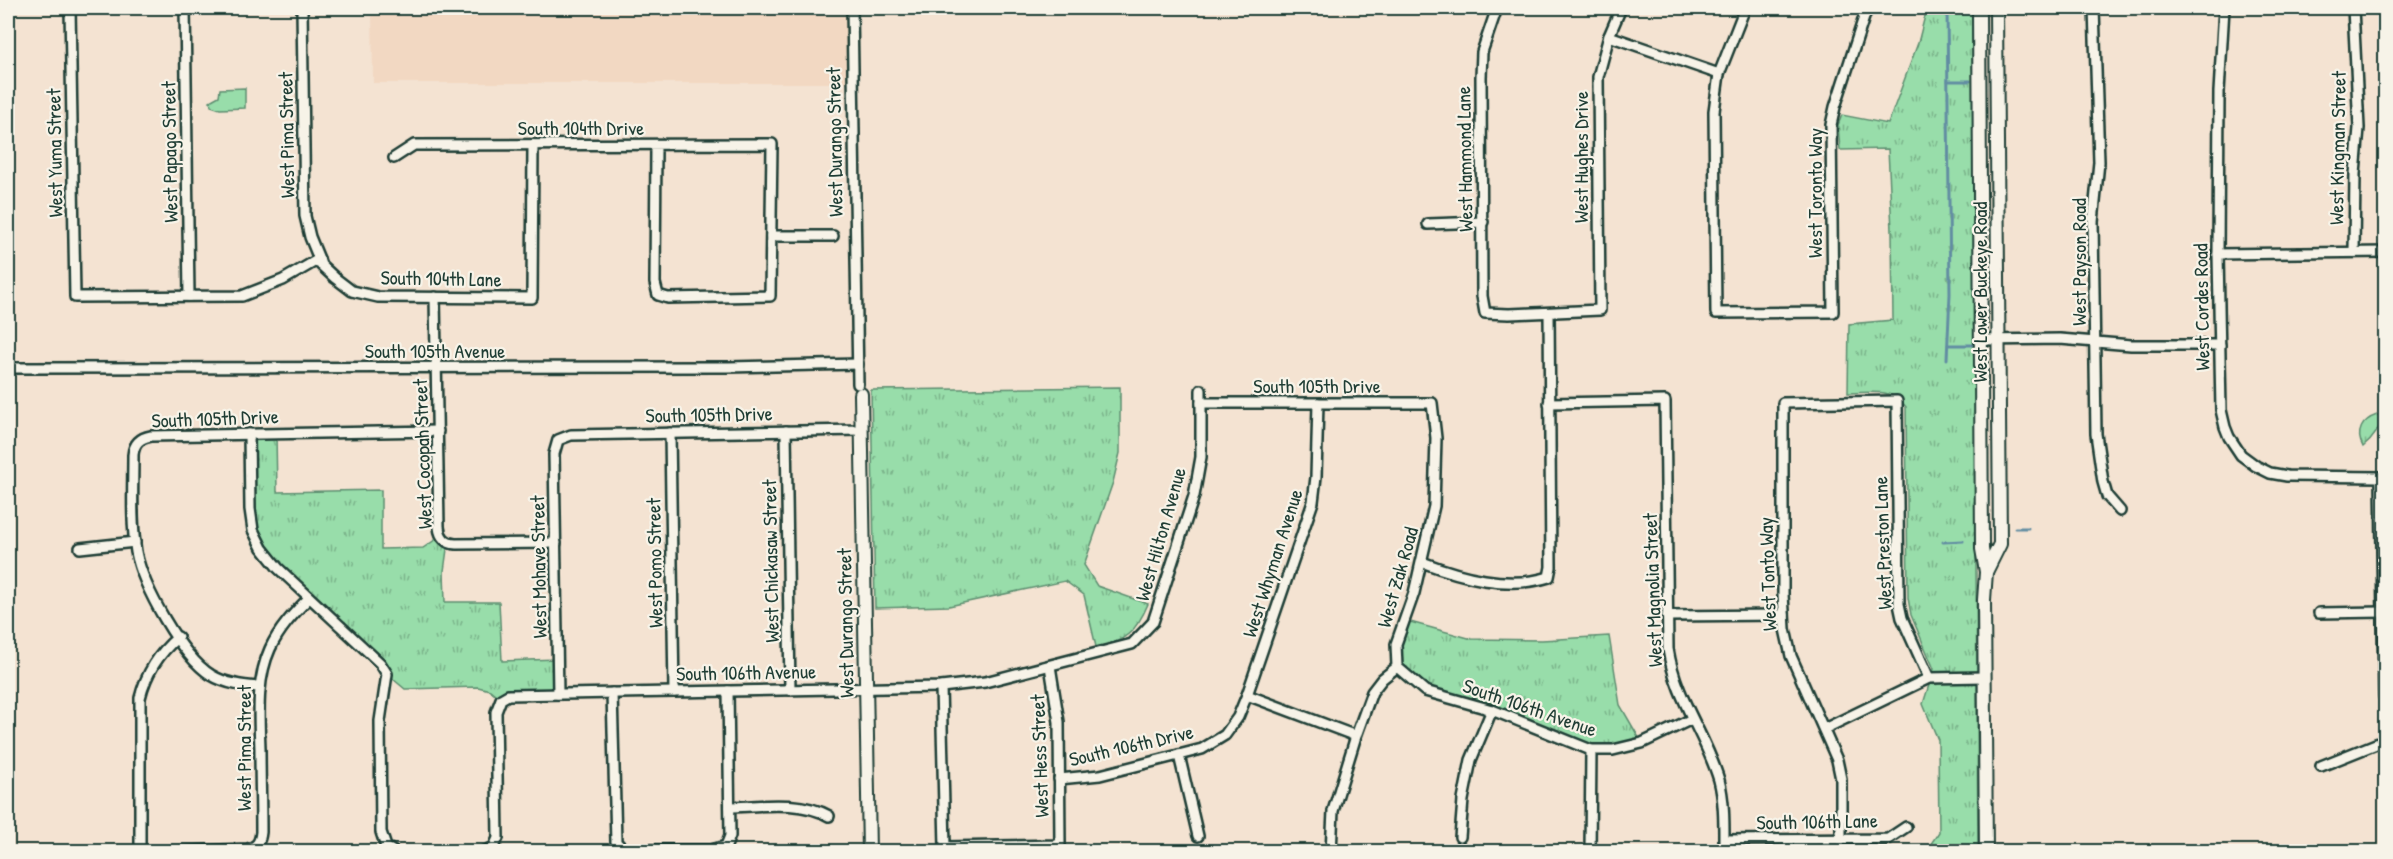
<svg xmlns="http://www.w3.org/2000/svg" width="2393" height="859" font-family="'Patrick Hand',sans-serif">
<defs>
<pattern id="industrial-grid" width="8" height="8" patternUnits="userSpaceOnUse" patternTransform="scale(1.5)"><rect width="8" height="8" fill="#f2d8c2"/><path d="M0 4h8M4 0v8" fill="none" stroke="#cfbaa7"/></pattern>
<pattern id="grass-tufts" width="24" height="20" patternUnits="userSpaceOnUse" patternTransform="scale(1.5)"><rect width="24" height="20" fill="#98ddaa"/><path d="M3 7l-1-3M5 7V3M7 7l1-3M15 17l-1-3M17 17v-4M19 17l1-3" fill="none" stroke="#7bb48b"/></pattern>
</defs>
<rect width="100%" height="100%" fill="#f4e3d2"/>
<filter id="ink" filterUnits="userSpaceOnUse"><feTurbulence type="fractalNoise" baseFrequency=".0167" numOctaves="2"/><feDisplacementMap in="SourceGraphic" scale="12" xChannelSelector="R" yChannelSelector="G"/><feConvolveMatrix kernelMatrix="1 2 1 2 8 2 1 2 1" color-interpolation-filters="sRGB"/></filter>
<g filter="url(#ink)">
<!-- built -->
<polygon fill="#f2d8c2" points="372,8 848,8 848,83 373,83"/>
<!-- industrial -->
<polygon fill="url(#industrial-grid)" points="8,8 10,8 14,361 8,361"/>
<!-- grass -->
<g fill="url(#grass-tufts)" stroke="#5c8d6f" stroke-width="1.5">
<path d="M 1927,8 L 1972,8 L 1978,851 L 1926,851 L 1939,832 L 1938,740 L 1923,704 L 1934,669 L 1911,615 L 1908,598 L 1906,407 C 1893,387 1869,393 1848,393 L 1849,324 L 1893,320 L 1892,230 L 1888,149 L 1840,150 L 1838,125 L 1842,115 L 1888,124 L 1918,43 Z"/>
<path d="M 1120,387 L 1120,453 L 1113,482 L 1084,565 L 1097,586 L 1148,604 C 1137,630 1125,643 1096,647 L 1084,595 L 1065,581 L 949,606 L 875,608 L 871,390 Z"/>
<path d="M 2377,415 L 2384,415 C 2380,429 2374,438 2363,447 C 2355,432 2362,420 2377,415 Z"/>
<polygon points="249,434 276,434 277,492 381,490 381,549 423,548 441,536 448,542 444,571 445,602 499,602 502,661 557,659 558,694 501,699 490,690 478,687 405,689 387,674 278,568 253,530"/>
<polygon points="1403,620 1472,639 1542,640 1609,636 1620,705 1642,743 1591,750 1425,691 1397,667"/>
</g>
<!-- pitch -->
<polygon fill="#98ddaa" stroke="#5c8d6f" stroke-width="1.5" points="245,88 245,108 220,109 211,106 210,101 219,96 220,89"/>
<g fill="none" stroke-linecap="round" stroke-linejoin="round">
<!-- stream -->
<g stroke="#628da2" stroke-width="3">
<polyline points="1947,8 1950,294 1947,359"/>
<polyline points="1948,81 1970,81"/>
<polyline points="1948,345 1972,345"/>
<polyline points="2015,528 2028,528"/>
<polyline points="1943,542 1963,541"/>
</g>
<defs>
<g id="street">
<polyline points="70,8 75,297 242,296 283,280 319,259 321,265 335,278 352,291 378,297 532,298 533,145"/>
<polyline points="185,8 189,296"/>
<polyline points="302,8 305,216 310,237 319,259"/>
<polyline points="852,8 858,384"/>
<polyline points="1497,8 1482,52 1481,77 1482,296 1485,313 1509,314 1600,310 1598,77 1609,36 1621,8"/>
<polyline points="1745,8 1719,74 1714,111 1716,313 1833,312 1831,125 1835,107 1867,8"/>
<polyline points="2094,8 2099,162 2093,222 2096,434 2103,482 2107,496 2120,511"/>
<polyline points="2224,8 2219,92 2218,254 2221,410 2225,427 2229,437 2241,455 2256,466 2270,473 2287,476 2381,477 2384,695 2386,705"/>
<polyline points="2353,8 2359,128 2355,174 2354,252"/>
<polyline points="1609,36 1719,74"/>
<polyline points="394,158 414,145 772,144 770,296 668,298 658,295 655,283 656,145"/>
<polyline points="1428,224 1483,222"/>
<polyline points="771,236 833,236"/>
<polyline points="2218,254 2386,252"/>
<path d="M 435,297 L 439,527 C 440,537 446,544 456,544 L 556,543"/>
<polyline points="1981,340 2060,339 2131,345 2220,345"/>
<polyline points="12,368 729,367 858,364"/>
<polyline points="1201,403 1432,403 1436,438 1434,506 1414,593 1396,644 1397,667"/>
<path d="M 1549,403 L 1665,401 L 1668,649 C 1676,700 1705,733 1719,780 C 1724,799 1724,820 1724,840 L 1888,839 L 1906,827"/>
<polyline points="786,431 790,690"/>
<polyline points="670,433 674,692"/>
<polyline points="249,434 250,509 253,530 262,548 278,568 380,663 387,674 380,721 381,832 386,847 394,852"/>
<polyline points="80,548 135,542"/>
<path d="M 1422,562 C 1461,577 1508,590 1549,577 L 1551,567 L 1549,313"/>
<polyline points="2319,613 2383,612"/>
<polyline points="1667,616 1784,615"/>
<polyline points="1397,667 1425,691 1492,710 1591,750 1613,750 1642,743 1692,719"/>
<path d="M 260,687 C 243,686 226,684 211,675 C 181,656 143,587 136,552 C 131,520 133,487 133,455 C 134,443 140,438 151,436 L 438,431"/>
<polyline points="941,687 945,847 1060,845 1059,722 1050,666"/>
<polyline points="612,693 616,842 622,848 632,850 711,850 726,846 730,836 728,691"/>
<polyline points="558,694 554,454 558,440 571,435 862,430"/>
<polyline points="1247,695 1356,736"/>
<polyline points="1824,729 1929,678 1985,677"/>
<polyline points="1179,755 1198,836"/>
<polyline points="2321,766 2386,740"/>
<polyline points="1059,779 1100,775 1202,749 1225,735 1238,717 1247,695 1313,502 1316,477 1318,403"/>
<path d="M 730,807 C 762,806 800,800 829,816"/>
<polyline points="1460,837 1463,800 1471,760 1492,710"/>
<polyline points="1841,840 1841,779 1837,760 1791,656 1785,629 1783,594 1783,403 1897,401 1899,604 1902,618 1929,678"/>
<path d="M 140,852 L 140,698 C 146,673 158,654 178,637"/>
<path d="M 169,852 L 247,849 C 257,847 260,842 261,832 C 261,804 260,776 260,749 C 259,715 256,680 270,649 C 279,629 294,613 309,598"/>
<polyline points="483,852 494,847 498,838 496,712 501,699 508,695 941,687 985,682 1132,644 1153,622 1194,496 1201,457 1201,390"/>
<polyline points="1331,852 1333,811 1356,736 1372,692 1382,679 1397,667"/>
<polyline points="1590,852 1591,750"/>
</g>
<g id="secondary">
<polyline points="1979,8 1982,549 1986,572 1984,600 1986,852"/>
<polyline points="861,394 869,852"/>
<polyline points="1986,572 2000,544 1996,8"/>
</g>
</defs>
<!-- street casing -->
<use href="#street" stroke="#1f3d34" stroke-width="14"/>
<!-- secondary casing -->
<use href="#secondary" stroke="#1f3d34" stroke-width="16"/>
<!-- street -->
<use href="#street" stroke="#f7f3e8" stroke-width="9"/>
<!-- secondary -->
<use href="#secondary" stroke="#f7f3e8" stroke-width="12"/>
</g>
</g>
<g text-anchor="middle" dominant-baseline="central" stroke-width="4.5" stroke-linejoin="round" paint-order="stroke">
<!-- street labels -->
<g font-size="20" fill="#1f3d34" stroke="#f7f3e8">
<text x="581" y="127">South 104th Drive</text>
<text transform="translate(286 135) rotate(-91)">West Pima Street</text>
<text transform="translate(834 142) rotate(-91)">West Durango Street</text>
<text transform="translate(2337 148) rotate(-89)">West Kingman Street</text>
<text transform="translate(169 152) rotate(-91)">West Papago Street</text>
<text transform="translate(54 153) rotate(-91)">West Yuma Street</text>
<text transform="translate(1580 157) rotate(-90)">West Hughes Drive</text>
<text transform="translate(1464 159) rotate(-91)">West Hammond Lane</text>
<text transform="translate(1814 193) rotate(-90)">West Toronto Way</text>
<text transform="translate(2078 262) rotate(-90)">West Payson Road</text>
<text transform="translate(441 278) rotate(1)">South 104th Lane</text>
<text transform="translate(1979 292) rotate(-90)">West Lower Buckeye Road</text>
<text transform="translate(2201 307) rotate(-91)">West Cordes Road</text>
<text x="435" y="350">South 105th Avenue</text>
<text x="1317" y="385">South 105th Drive</text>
<text transform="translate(709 414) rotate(-1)">South 105th Drive</text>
<text transform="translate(215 418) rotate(-2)">South 105th Drive</text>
<text transform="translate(422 454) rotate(-92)">West Cocopah Street</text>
<text transform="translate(1160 534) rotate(-74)">West Hilton Avenue</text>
<text transform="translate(1882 543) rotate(-92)">West Preston Lane</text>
<text transform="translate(770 561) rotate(-91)">West Chickasaw Street</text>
<text transform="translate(654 563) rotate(-91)">West Pomo Street</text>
<text transform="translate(1272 563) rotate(-72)">West Whyman Avenue</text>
<text transform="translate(538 567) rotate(-91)">West Mohave Street</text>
<text transform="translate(1767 574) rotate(-92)">West Tonto Way</text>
<text transform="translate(1397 577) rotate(-74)">West Zak Road</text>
<text transform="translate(1652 590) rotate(-92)">West Magnolia Street</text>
<text transform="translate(845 623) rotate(-91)">West Durango Street</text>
<text transform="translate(746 672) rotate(-1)">South 106th Avenue</text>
<text transform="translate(1530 707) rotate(19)">South 106th Avenue</text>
<text transform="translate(1131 745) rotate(-13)">South 106th Drive</text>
<text transform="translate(243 748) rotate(-90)">West Pima Street</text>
<text transform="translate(1039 756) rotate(-92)">West Hess Street</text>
<text transform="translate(1817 821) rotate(-1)">South 106th Lane</text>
</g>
</g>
<!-- margin -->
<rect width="2393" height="859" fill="none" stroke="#f7f3e8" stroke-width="30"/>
<rect x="15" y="15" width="2363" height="829" fill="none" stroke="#1f3d34" stroke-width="2" filter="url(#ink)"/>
</svg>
